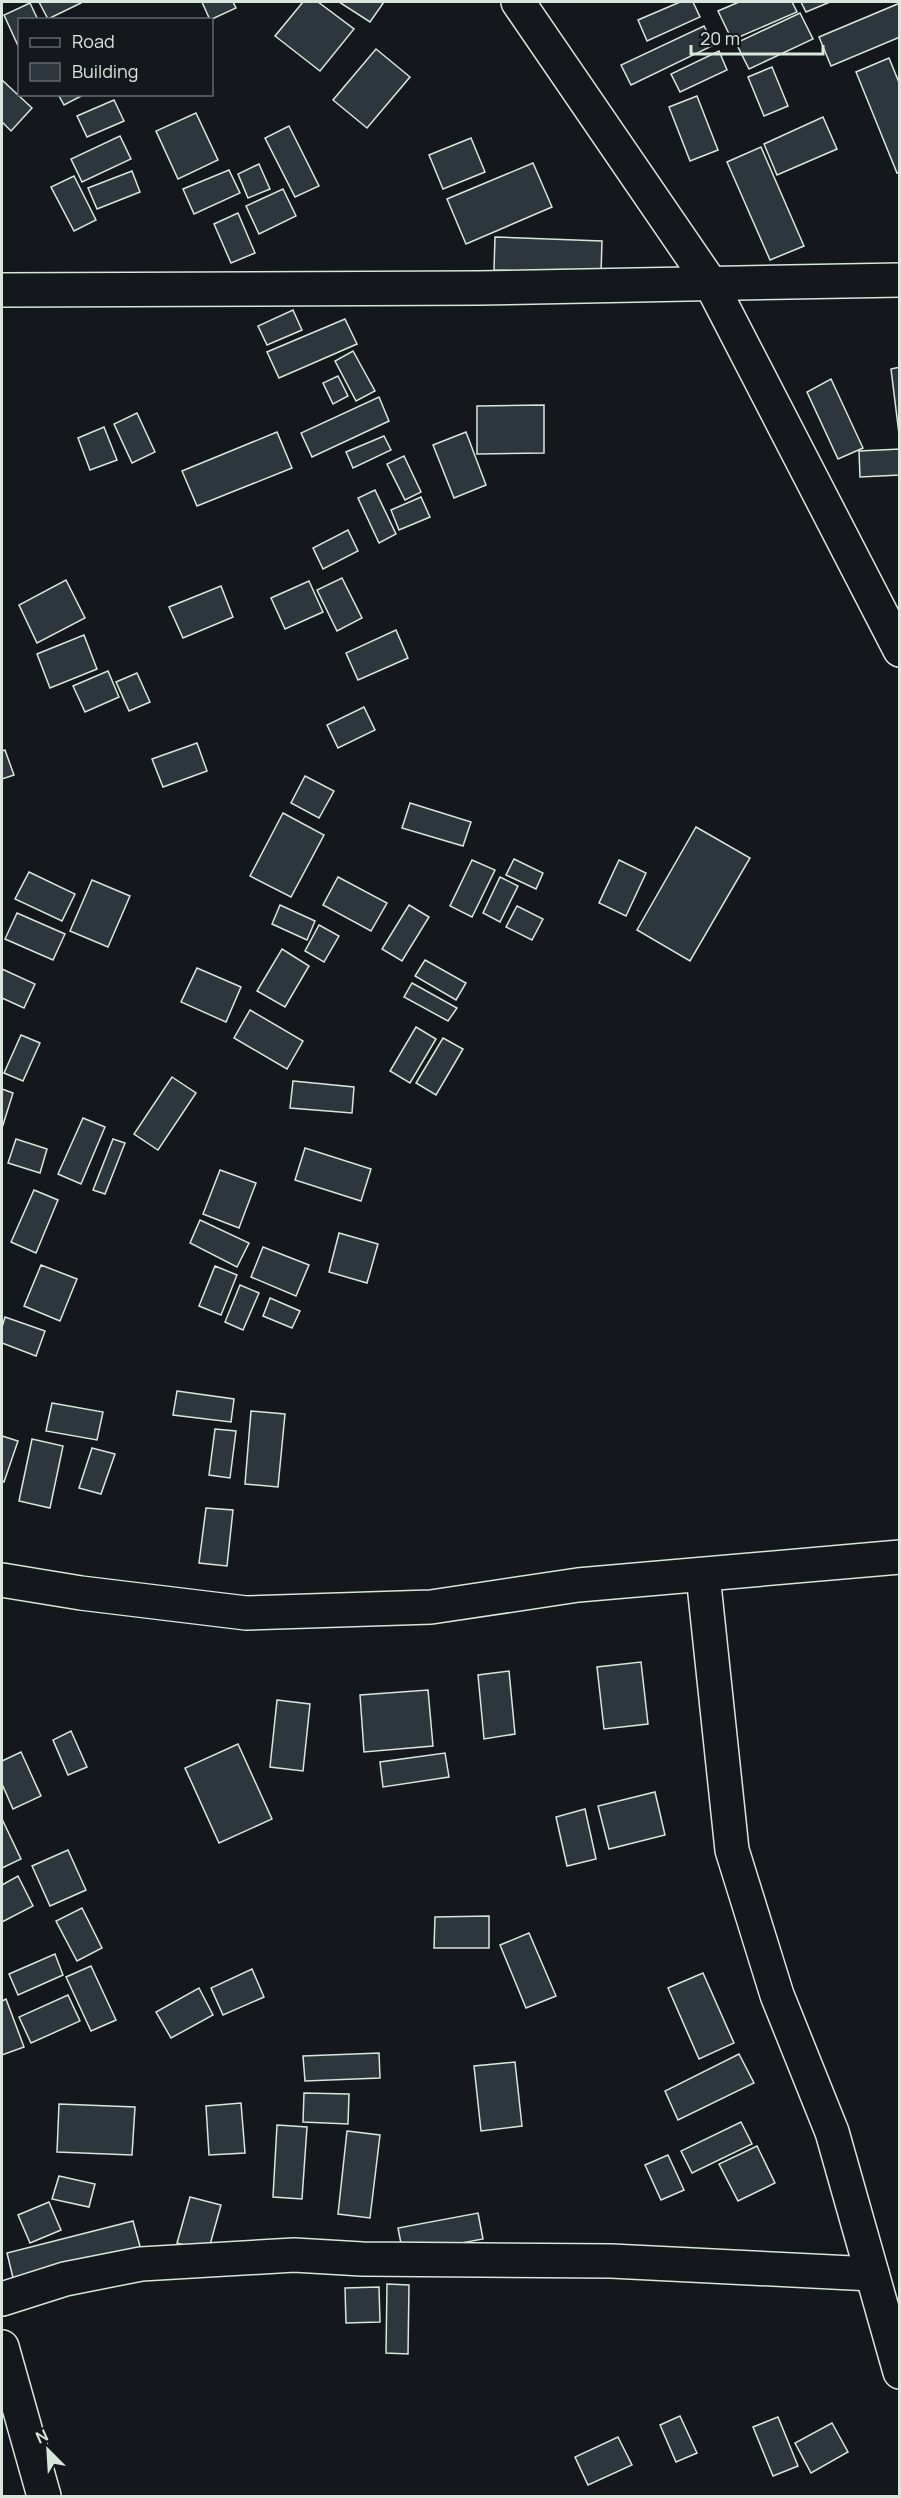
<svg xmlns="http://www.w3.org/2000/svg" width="901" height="2498" font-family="Manrope,sans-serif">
<rect width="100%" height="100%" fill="#14181c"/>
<!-- building -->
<g fill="#2c363c" stroke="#d8e6dc" stroke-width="1.5">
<polygon points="39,2 81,2 81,3 48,19"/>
<polygon points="202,2 233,2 236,8 210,20"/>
<polygon points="303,2 318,2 354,29 320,71 275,36"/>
<polygon points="339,2 384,2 370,22"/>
<polygon points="680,2 693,2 700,17 647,41 638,20"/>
<polygon points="739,2 792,2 797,12 732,40 718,11"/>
<polygon points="801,2 830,2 806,12"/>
<polygon points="30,3 38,20 20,20 20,50 4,15"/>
<polygon points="900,3 900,37 831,66 819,37"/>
<polygon points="800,13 813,39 749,69 736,43"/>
<polygon points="704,26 714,45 631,85 621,65"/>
<polygon points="376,49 410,77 367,128 333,100"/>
<polygon points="719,51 727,70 680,92 671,74"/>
<polygon points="889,58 900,85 900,172 897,173 856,72"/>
<polygon points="772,67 788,106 764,116 748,77"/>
<polygon points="2,80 32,108 11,131 2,122"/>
<polygon points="58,94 85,94 64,105"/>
<polygon points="697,96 718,150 690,161 669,107"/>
<polygon points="114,100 124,121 87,137 77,116"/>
<polygon points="196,113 218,160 178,179 156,131"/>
<polygon points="823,117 837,149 777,175 764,144"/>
<polygon points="289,126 319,186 295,197 265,138"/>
<polygon points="120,136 131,159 82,182 71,159"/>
<polygon points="471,138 485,172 443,189 429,155"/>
<polygon points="761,147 804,246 770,260 727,162"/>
<polygon points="533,163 552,207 466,244 447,199"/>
<polygon points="259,164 270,189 248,198 238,174"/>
<polygon points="229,170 240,193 194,214 183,189"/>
<polygon points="132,171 140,192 97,209 88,188"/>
<polygon points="74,176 96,220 74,231 51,187"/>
<polygon points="283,189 296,216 259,234 246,206"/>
<polygon points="238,213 255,253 231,263 214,224"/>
<polygon points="495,237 602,241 601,274 494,270"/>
<polygon points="293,310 302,330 267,345 258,326"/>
<polygon points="345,319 357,344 279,378 267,352"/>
<polygon points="353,351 375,391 356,401 335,361"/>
<polygon points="900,367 900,434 899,434 891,369"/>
<polygon points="338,376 348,396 333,404 323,383"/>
<polygon points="831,379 863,448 838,459 807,392"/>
<polygon points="379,397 389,421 312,457 301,433"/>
<polygon points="544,405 544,453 477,454 477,406"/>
<polygon points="137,413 155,452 132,463 114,424"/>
<polygon points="104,427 117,460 90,470 78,438"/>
<polygon points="277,432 292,468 197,506 182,471"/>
<polygon points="466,432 486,485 454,498 433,445"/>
<polygon points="384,436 391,450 353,468 346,452"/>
<polygon points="900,449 900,475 860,477 859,451"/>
<polygon points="404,456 421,492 405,500 387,464"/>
<polygon points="375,490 396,534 379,543 358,498"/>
<polygon points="421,497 430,517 399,530 391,510"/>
<polygon points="348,530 358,551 323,569 313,548"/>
<polygon points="342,578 362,618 337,631 317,590"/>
<polygon points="66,580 85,618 37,643 19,605"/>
<polygon points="309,581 323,612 285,629 271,598"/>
<polygon points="221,586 233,617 183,638 169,607"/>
<polygon points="396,630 408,658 358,680 346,653"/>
<polygon points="84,635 97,669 50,688 37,654"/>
<polygon points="108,671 119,697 85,712 73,686"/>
<polygon points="137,673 150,702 129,711 116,682"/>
<polygon points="364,707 375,730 338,748 327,725"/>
<polygon points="197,743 207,771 163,787 152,759"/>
<polygon points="5,750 14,775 2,779 2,751"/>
<polygon points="305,776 334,791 319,818 291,803"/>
<polygon points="410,803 471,822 463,846 402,828"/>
<polygon points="283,813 324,835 291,897 250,876"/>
<polygon points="696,827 750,858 690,961 637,930"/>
<polygon points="514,859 543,873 536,889 506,875"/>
<polygon points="472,860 495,870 472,917 450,906"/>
<polygon points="619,860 646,873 626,916 599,903"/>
<polygon points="29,872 75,894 62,921 15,899"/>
<polygon points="338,877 387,903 371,931 323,905"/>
<polygon points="500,877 518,886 500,922 483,913"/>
<polygon points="92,880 130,896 108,947 70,931"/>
<polygon points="280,905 315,921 307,940 272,924"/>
<polygon points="409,905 429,917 402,961 382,949"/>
<polygon points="517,906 543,919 532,940 506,927"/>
<polygon points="17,913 65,934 53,960 5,939"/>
<polygon points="319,925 339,936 324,962 305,951"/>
<polygon points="282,949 309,966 285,1007 257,991"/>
<polygon points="425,960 466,983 456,1000 415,976"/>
<polygon points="197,968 241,987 226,1022 181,1002"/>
<polygon points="2,969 35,984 24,1008 2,998"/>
<polygon points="412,983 457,1008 448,1021 404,997"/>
<polygon points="250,1010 303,1041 287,1069 234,1038"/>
<polygon points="416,1027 436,1039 410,1083 390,1071"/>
<polygon points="21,1035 40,1043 23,1081 4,1073"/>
<polygon points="443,1038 463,1049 436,1095 416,1083"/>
<polygon points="172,1077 196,1093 158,1150 134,1134"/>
<polygon points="293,1081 354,1087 352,1113 290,1108"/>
<polygon points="2,1089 13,1093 2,1128"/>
<polygon points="83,1118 105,1127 81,1184 58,1174"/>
<polygon points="16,1139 47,1149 40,1173 8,1163"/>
<polygon points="113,1139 125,1143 105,1194 93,1190"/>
<polygon points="305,1148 371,1169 361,1201 295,1180"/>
<polygon points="220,1170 256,1183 239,1228 203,1214"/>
<polygon points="34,1190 58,1200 36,1253 11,1242"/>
<polygon points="200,1220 249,1243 237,1267 190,1243"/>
<polygon points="339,1233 378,1244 367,1283 329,1272"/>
<polygon points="263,1247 309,1265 296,1296 251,1277"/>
<polygon points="41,1265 77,1279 60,1321 24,1306"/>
<polygon points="215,1266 237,1275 221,1315 199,1306"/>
<polygon points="240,1285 259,1293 243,1330 225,1322"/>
<polygon points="270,1298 300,1311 292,1328 263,1316"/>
<polygon points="5,1317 45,1331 36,1356 2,1343 2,1327"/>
<polygon points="177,1391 234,1399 231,1422 173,1415"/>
<polygon points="52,1403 103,1412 97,1440 46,1431"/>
<polygon points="251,1411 285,1414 278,1487 245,1484"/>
<polygon points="215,1429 236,1431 230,1478 209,1475"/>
<polygon points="2,1436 18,1441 4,1482 2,1481"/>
<polygon points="32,1439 63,1446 50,1508 19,1501"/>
<polygon points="92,1448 115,1454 101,1494 79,1488"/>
<polygon points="206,1508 233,1510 227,1566 199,1563"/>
<polygon points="641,1662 648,1724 604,1729 597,1667"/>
<polygon points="509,1671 515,1734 484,1739 478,1675"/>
<polygon points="428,1690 433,1746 364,1752 360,1695"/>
<polygon points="277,1700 310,1704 303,1771 270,1767"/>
<polygon points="71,1731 87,1767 68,1775 53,1740"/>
<polygon points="238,1744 272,1819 219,1843 185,1768"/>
<polygon points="21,1752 41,1796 13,1809 2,1784 2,1761"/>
<polygon points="445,1753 449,1777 383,1787 380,1762"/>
<polygon points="655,1792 665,1835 609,1849 598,1806"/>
<polygon points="585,1809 596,1859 567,1866 556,1817"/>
<polygon points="2,1819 21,1859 2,1868"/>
<polygon points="68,1850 86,1890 50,1906 32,1866"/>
<polygon points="18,1876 33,1906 2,1922 2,1885"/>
<polygon points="82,1908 102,1948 77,1961 56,1921"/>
<polygon points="489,1916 489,1948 434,1948 435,1917"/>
<polygon points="529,1933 556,1996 526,2008 500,1945"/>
<polygon points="55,1954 63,1975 18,1995 9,1974"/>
<polygon points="91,1966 116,2020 91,2031 66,1977"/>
<polygon points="252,1969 264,1997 223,2015 211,1988"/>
<polygon points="703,1973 734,2043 699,2059 668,1988"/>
<polygon points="199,1988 213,2015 171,2038 156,2012"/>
<polygon points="68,1995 80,2021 31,2043 19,2017"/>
<polygon points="6,1999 24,2047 2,2055 2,2001"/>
<polygon points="379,2053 380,2078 305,2081 303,2056"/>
<polygon points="739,2054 754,2083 678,2120 665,2091"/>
<polygon points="515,2062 522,2126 481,2131 474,2066"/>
<polygon points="304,2093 349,2094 348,2124 303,2122"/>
<polygon points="241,2103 245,2153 209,2155 206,2106"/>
<polygon points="59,2104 135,2107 132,2155 57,2152"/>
<polygon points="741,2122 752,2144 692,2173 681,2151"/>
<polygon points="277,2125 307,2127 302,2199 273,2197"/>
<polygon points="347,2131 380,2135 370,2218 338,2214"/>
<polygon points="757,2146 775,2183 738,2201 719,2164"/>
<polygon points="668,2155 684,2190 661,2200 645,2165"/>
<polygon points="59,2176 95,2184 89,2207 52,2199"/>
<polygon points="190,2197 221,2205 208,2252 177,2243"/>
<polygon points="49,2202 61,2230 30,2243 18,2215"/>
<polygon points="478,2213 483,2239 403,2254 398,2228"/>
<polygon points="133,2221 141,2250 14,2282 7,2253"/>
<polygon points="387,2284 409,2285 408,2354 386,2353"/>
<polygon points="379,2287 380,2322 346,2323 345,2288"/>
<polygon points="680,2416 697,2453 676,2462 660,2425"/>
<polygon points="778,2417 798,2466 773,2476 753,2427"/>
<polygon points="832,2423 848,2452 811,2473 795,2443"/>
<polygon points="618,2437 632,2465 588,2485 575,2457"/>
</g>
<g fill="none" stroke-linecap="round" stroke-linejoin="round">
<defs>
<g id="minor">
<polyline points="518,2 711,284 900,650"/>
<polyline points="2,290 479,288 900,280"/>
<polyline points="703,1575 732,1850 777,1995 832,2132 900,2372"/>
<polyline points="2,1580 81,1593 246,1613 431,1607 578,1585 900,1557"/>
<polyline points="2,2299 65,2279 141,2264 294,2255 362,2259 611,2261 872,2274"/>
<polyline points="2,2347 44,2496"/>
</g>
</defs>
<!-- minor casing -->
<use href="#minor" stroke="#d8e6dc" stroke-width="36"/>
<!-- minor -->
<use href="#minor" stroke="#14181c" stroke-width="33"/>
</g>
<!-- border -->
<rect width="901" height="2498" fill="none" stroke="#d8e6dc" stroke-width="6"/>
<!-- legend -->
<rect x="18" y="18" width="195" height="78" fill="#14181c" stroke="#626a69" stroke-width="1.5"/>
<rect x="30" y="38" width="30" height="9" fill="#14181c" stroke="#626a69" stroke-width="1.5"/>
<text x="72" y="48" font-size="18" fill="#d8e6dc">Road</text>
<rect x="30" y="63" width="30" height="18" fill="#2c363c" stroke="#626a69" stroke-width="1.5"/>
<text x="72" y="78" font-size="18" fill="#d8e6dc">Building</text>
<!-- north arrow -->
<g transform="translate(48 2450) rotate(336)" stroke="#14181c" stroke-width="4.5" paint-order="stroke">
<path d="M0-4.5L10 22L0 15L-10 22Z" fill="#d8e6dc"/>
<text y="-9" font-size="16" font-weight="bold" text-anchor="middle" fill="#d8e6dc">N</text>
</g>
<!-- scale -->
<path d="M691 45v9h132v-9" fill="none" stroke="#d8e6dc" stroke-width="3"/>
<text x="700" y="45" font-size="18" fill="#d8e6dc" stroke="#14181c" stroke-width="4.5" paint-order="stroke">20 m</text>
</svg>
